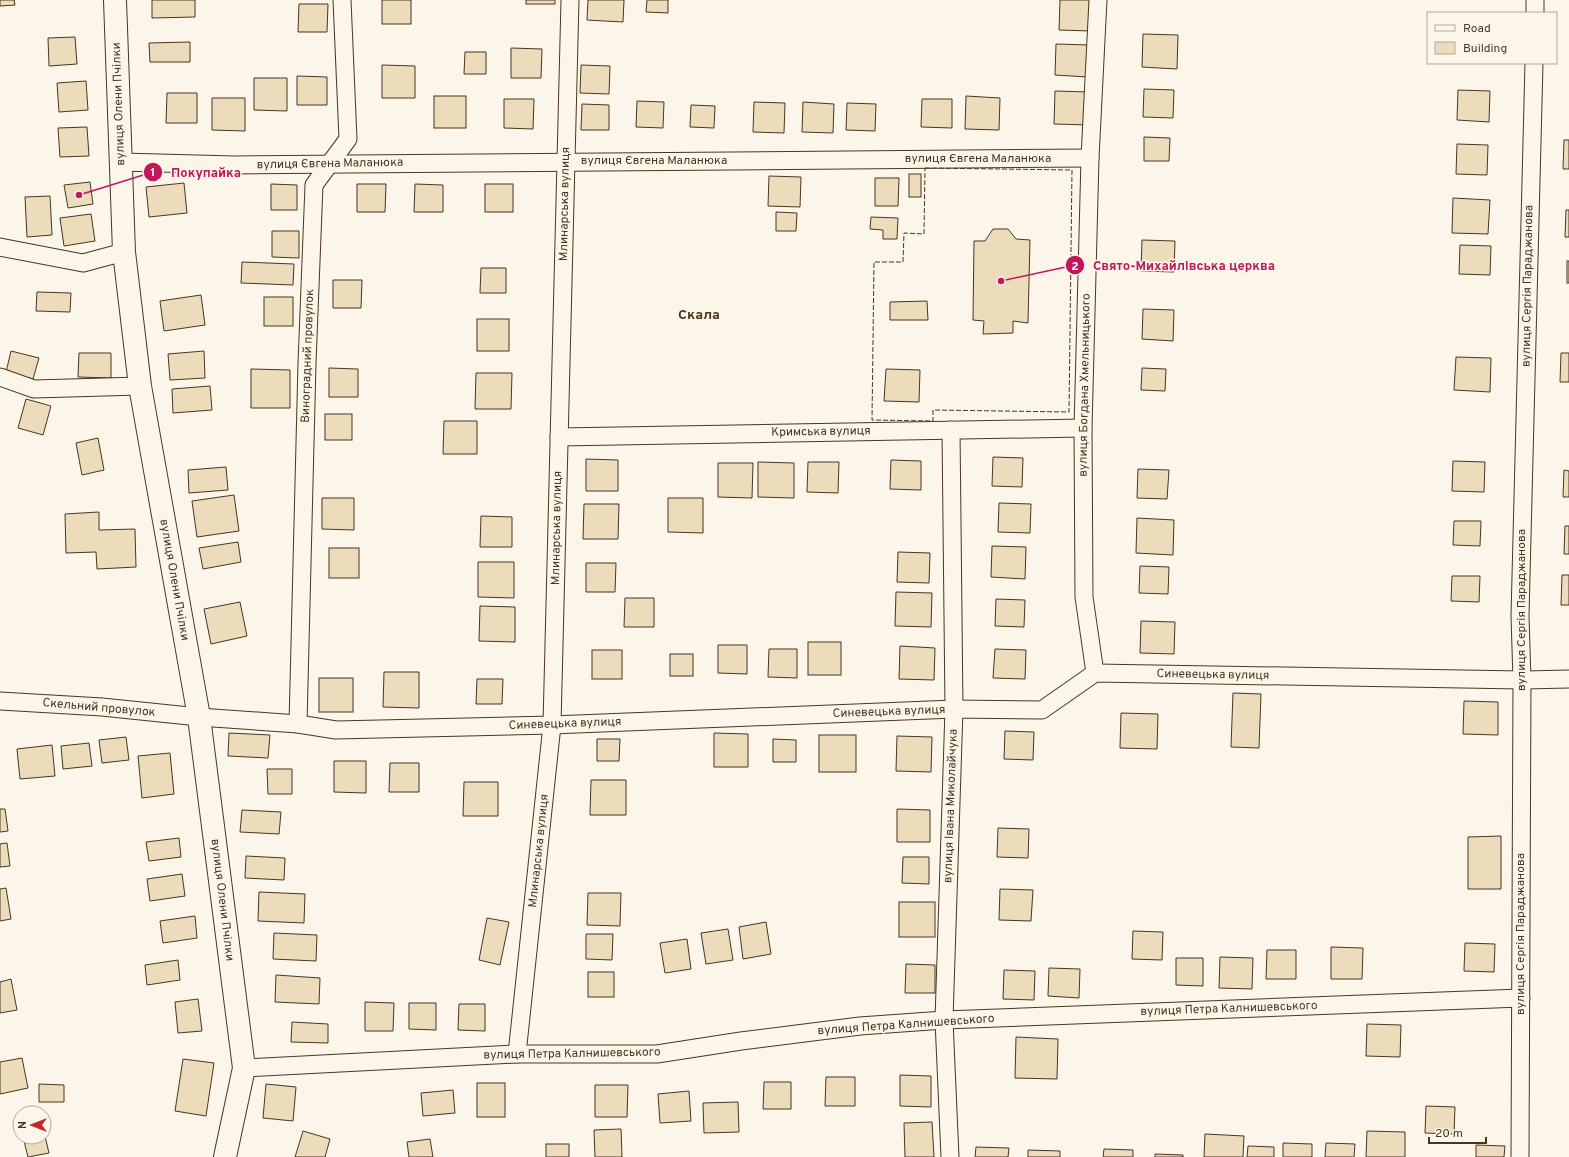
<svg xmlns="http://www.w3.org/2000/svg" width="1569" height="1157" font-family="Overpass,sans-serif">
<rect width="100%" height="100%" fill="#fbf6e9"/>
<!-- building -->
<g fill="#ecdcbc" stroke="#4a3520">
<polygon points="0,0 14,0 15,5 0,6"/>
<polygon points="152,0 195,0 195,17 152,18"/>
<rect x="382" y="0" width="29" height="24"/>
<rect x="526" y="0" width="29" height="4"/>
<polygon points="588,0 624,0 623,22 587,20"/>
<polygon points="647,0 668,0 668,13 646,12"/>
<polygon points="1060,0 1092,0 1091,31 1059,30"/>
<polygon points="299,4 328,4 327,32 298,32"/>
<polygon points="1143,34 1178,35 1177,69 1142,67"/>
<polygon points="75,37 77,64 49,66 48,38"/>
<polygon points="190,42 190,62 150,62 149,43"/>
<polygon points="1056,44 1089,45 1088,77 1055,75"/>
<polygon points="511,48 542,49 541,78 511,78"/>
<polygon points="465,52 486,52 486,74 464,74"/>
<polygon points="382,65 415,66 415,98 382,98"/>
<polygon points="581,65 610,66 609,94 580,93"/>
<polygon points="297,76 327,77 327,105 297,105"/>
<polygon points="254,78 287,78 287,111 254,110"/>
<polygon points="86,81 88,110 59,112 57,83"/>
<polygon points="1144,89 1174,90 1173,118 1143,117"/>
<polygon points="1458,90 1490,91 1489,122 1457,120"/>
<polygon points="1055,91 1090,92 1089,125 1054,124"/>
<polygon points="167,93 197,93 197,123 166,123"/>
<rect x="434" y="96" width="32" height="32"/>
<polygon points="966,96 1000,98 999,130 965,129"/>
<polygon points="212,98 245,98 245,131 212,130"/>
<polygon points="504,99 534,99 533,129 504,128"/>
<polygon points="922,99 952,99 952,128 921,127"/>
<polygon points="637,101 664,102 663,128 636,127"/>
<polygon points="754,102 785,103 784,133 753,132"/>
<polygon points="803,102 834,104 833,133 802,132"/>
<polygon points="847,103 876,104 875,131 846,130"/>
<polygon points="582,104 609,105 609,130 581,130"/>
<polygon points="691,105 715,106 714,128 690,127"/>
<polygon points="87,127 89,156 60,157 58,128"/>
<polygon points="1144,137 1170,138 1169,161 1144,161"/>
<polygon points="1564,140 1569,140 1569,169 1563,169"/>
<polygon points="1457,144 1488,145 1487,175 1456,174"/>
<rect x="909" y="174" width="12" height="23"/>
<polygon points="769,176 801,177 800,207 768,206"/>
<polygon points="875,178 899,178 898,206 875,206"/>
<polygon points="90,182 93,204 68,208 64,185"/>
<polygon points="184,183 187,213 149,217 146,187"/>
<polygon points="271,184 297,185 297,210 271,210"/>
<polygon points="357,184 386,184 385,212 357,212"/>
<polygon points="415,184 443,185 443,212 414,212"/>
<rect x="485" y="184" width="28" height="28"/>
<polygon points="50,196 52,235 27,237 25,197"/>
<polygon points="1453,198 1490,200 1488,234 1452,233"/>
<polygon points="1566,210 1569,210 1569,237 1565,237"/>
<polygon points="776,212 797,213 796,231 776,231"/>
<polygon points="91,214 95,241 64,246 60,218"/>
<polygon points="871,217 898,218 897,239 883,239 883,230 870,229"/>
<polygon points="993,229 1008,229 1016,239 1030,240 1028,323 1013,321 1013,333 983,334 984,321 973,320 974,241 985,241"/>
<polygon points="272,231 299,231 299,258 272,257"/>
<polygon points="1142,240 1175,241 1174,272 1141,271"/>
<polygon points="1460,245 1491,246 1490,275 1459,274"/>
<rect x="1567" y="261" width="2" height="22"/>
<polygon points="242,262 294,264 293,285 241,283"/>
<polygon points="481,268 506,268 506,293 480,293"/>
<polygon points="333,280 362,280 361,308 333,308"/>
<polygon points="37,292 71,293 70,312 36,311"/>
<polygon points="201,295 205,325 164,331 160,301"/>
<rect x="264" y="297" width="29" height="29"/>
<polygon points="927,301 928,320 890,320 890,302"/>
<polygon points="1143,309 1174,310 1173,341 1142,339"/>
<rect x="477" y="319" width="32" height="32"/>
<polygon points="11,351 39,358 33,379 6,372"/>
<polygon points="204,351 205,378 170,380 168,354"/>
<polygon points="79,353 111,353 111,378 78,377"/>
<polygon points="1561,353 1569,353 1569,382 1560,382"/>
<polygon points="1456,357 1491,358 1490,392 1454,390"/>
<polygon points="329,368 358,369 358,397 329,397"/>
<polygon points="1142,368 1166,369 1165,391 1141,390"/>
<polygon points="251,369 290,370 290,408 251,408"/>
<polygon points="886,369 920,370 919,402 884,401"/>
<polygon points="476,373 512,373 511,409 475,409"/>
<polygon points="210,386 212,410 173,413 172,389"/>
<polygon points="26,399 51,406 43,435 18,428"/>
<rect x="325" y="414" width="27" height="26"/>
<polygon points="444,421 477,421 477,454 443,454"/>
<polygon points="98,438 104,470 82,475 76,443"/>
<polygon points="993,457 1023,458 1022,487 992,486"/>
<polygon points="586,459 618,460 618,491 586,491"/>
<polygon points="891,460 921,461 921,490 890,489"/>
<polygon points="1453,461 1485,462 1484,492 1452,491"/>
<polygon points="758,462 794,463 794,498 758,497"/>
<polygon points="808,462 839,462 838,493 807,492"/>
<polygon points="718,463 753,463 752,498 718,497"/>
<polygon points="226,467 228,490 189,493 188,470"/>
<polygon points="1138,469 1169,470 1167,499 1137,498"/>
<polygon points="1564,470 1569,471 1569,497 1563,497"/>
<polygon points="234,495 239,531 197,537 192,501"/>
<polygon points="322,498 354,498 354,530 322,529"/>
<polygon points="668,498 703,498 703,533 668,532"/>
<polygon points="999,503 1031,504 1030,533 998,532"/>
<polygon points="584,504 619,504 618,539 583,539"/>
<polygon points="99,512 99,530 135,529 136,567 97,569 96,552 66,553 65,514"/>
<polygon points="481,516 512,517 512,547 480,547"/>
<polygon points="1137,518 1174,520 1173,555 1136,553"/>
<polygon points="1454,521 1481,521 1480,546 1453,545"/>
<polygon points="1565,526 1569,526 1569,554 1564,554"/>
<polygon points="238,542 241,562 203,569 199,548"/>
<polygon points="992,546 1026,547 1025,579 991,577"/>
<rect x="329" y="548" width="30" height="30"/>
<polygon points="898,552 930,553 929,583 897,582"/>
<polygon points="478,562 514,562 514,598 478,597"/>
<polygon points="586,563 616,563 615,592 586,592"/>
<polygon points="1140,566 1169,567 1168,594 1139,593"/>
<polygon points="1562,575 1569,575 1569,605 1561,605"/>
<polygon points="1452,576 1480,576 1479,602 1451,601"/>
<polygon points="896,592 932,593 931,627 895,626"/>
<polygon points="625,598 654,598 654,627 624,627"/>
<polygon points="996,599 1025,600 1024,627 995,626"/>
<polygon points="240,602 247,636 211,644 204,609"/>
<polygon points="480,606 515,607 515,642 479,641"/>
<polygon points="1141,621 1175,622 1174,654 1140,653"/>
<rect x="808" y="642" width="33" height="33"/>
<polygon points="718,645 747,645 747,674 718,673"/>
<polygon points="900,646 935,648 934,680 899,679"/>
<polygon points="769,649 797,649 797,678 768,677"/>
<polygon points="995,649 1026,650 1025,679 993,678"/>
<rect x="592" y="650" width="30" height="29"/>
<rect x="670" y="654" width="23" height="22"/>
<polygon points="384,672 419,672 419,708 383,707"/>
<rect x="319" y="678" width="34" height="34"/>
<polygon points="477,679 503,679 502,704 476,704"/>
<polygon points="1233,693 1261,694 1259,748 1231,747"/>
<polygon points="1464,701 1498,702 1498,735 1463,734"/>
<polygon points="1121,713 1158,714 1157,749 1120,748"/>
<polygon points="1005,731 1034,732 1033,760 1004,759"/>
<polygon points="229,733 270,735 268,758 228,756"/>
<polygon points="714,733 748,734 748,767 714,767"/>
<rect x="819" y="735" width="37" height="37"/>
<polygon points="897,736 932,737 931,772 896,771"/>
<polygon points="126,737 129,760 102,763 99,740"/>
<polygon points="597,739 620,739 619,761 597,761"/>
<polygon points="773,739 796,740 796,762 773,762"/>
<polygon points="89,743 92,766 63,769 61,746"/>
<polygon points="52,745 55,776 20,779 17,749"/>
<polygon points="170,753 174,794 142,798 138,756"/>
<polygon points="334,761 366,761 366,793 334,792"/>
<polygon points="390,763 419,763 419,792 389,792"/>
<polygon points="267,769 292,769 292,794 268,794"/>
<polygon points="591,780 626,780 626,815 590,815"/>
<polygon points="464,782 498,782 498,816 463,816"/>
<polygon points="0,809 5,809 8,831 0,832"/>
<polygon points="897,809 930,810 930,842 897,842"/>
<polygon points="242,810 281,812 279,834 240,832"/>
<polygon points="998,828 1029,829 1028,858 997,857"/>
<polygon points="1501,836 1501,889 1468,889 1468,837"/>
<polygon points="179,838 181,857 149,861 146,842"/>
<polygon points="7,843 10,866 0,867 0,844"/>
<polygon points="246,856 285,858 284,880 245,878"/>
<polygon points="903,857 929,857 929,884 902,883"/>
<polygon points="182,874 185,896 150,901 147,879"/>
<polygon points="6,888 11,919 0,921 0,889"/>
<polygon points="1000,889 1033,890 1031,921 999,920"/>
<polygon points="259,892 305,894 304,923 258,921"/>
<polygon points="588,893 621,893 620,926 587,925"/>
<rect x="899" y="902" width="36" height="35"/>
<polygon points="195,916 197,938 163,943 160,921"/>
<polygon points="487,918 509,922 500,965 479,960"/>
<polygon points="766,922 771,954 743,959 739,927"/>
<polygon points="728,929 733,960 706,964 701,933"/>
<polygon points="1133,931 1163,932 1162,960 1132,959"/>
<polygon points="274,933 317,935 316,961 273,959"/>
<polygon points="586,934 613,934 612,960 586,959"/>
<polygon points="687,939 691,969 665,973 660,943"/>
<polygon points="1465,943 1495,944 1494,972 1464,971"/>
<polygon points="1331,947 1363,948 1362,979 1331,979"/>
<polygon points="1267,950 1296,950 1296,979 1266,979"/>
<polygon points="1220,957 1253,958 1252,989 1219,988"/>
<polygon points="1176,958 1203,958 1203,986 1176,985"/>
<polygon points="178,960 180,980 147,985 145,965"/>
<polygon points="906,964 935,965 935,993 905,993"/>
<polygon points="1049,968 1080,969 1079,998 1048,996"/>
<polygon points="1004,970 1035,971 1034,1000 1003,999"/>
<rect x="588" y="972" width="26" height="25"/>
<polygon points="276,975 320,978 319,1004 275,1002"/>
<polygon points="11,979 17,1010 0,1013 0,982"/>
<polygon points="198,999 202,1031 178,1033 175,1002"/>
<polygon points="365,1002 394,1003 393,1031 365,1031"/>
<polygon points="409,1003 436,1003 436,1030 409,1029"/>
<polygon points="459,1004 485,1004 485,1031 458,1030"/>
<polygon points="292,1022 328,1024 328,1043 291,1042"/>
<polygon points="1367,1024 1401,1025 1400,1057 1366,1056"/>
<polygon points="1016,1037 1058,1039 1057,1079 1015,1078"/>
<polygon points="22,1058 28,1088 0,1094 0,1062"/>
<polygon points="183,1059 214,1063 206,1116 175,1111"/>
<polygon points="900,1075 931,1076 931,1107 900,1106"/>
<polygon points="826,1077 855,1077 855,1106 825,1106"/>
<polygon points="764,1082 791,1082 791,1109 763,1109"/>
<rect x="477" y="1083" width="28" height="34"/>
<polygon points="39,1084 64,1085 64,1102 39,1102"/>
<polygon points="266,1084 296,1087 293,1121 263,1118"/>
<polygon points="595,1085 628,1085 627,1117 595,1117"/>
<polygon points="453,1090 455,1113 423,1116 421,1093"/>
<polygon points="689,1091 691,1121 660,1123 658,1094"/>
<polygon points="738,1102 739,1132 704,1133 703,1103"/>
<polygon points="1426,1106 1455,1107 1454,1134 1425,1133"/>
<polygon points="932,1122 934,1157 905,1157 904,1123"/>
<polygon points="621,1129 622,1157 595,1157 594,1130"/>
<polygon points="303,1131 330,1139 325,1157 295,1157"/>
<polygon points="1367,1131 1405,1132 1405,1157 1366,1157"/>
<polygon points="44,1132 49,1153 28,1157 23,1137 44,1137"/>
<polygon points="1205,1134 1244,1136 1243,1157 1204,1157"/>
<polygon points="430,1139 433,1157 409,1157 407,1142"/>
<polygon points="1283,1143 1312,1144 1312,1157 1283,1157"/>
<polygon points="1326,1143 1355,1144 1354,1157 1325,1157"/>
<rect x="546" y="1144" width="23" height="13"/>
<polygon points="1476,1145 1505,1146 1504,1157 1476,1157"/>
<polygon points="1248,1146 1274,1147 1274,1157 1247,1157"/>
<polygon points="976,1147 1009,1148 1008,1157 975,1157"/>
<polygon points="1104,1149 1133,1150 1133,1157 1103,1157"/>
<polygon points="1028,1150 1060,1151 1060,1157 1028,1157"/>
<polygon points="1155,1154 1183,1155 1183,1157 1155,1157"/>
</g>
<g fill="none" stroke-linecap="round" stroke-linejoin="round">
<defs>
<g id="minor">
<polyline points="1535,13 1535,0"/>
<polyline points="121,162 235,165 1090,158"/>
<polyline points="0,247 83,263 124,252"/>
<polyline points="0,377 34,389 140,386"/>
<polyline points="559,437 1083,428"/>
<polyline points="1095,673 1084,597 1083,428 1090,158 1098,0"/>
<polyline points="0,701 102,707 199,717 298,724 336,730 552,725 954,709 1042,710 1095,673 1522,680 1569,679"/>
<polyline points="298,724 307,363 314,185 348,139 342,0"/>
<polyline points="517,1054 552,725 570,0"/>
<polyline points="244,1068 517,1054 657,1054 741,1041 860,1026 944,1020 1521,998"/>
<polyline points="950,1157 944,1020 954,709 951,430"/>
<polyline points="1520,1157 1522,680 1520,616 1534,63"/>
</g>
<polyline id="tertiary" points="115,0 124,252 140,386 199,717 244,1068 225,1157"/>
</defs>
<!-- minor casing -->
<use href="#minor" stroke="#4a3520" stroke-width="19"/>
<!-- tertiary casing -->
<use href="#tertiary" stroke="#4a3520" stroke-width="24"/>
<!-- minor -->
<use href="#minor" stroke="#fbf6e9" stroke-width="17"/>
<!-- tertiary -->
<use href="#tertiary" stroke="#fbf6e9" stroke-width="22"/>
<!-- fence -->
<polygon stroke="#4a3520" stroke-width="1" stroke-dasharray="5 2" stroke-linecap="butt" points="925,168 1072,170 1069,412 933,410 933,421 872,420 874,262 903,262 904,233 924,234"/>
</g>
<g text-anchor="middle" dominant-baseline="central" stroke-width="3" stroke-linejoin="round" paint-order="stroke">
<!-- street labels -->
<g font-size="12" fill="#4a3520" stroke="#fbf6e9">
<text transform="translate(119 104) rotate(-92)">вулиця Олени Пчілки</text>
<text x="978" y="159">вулиця Євгена Маланюка</text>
<text x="654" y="161">вулиця Євгена Маланюка</text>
<text transform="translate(330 164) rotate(-1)">вулиця Євгена Маланюка</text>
<text transform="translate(565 204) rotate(-89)">Млинарська вулиця</text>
<text transform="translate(1528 286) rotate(-89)">вулиця Сергія Параджанова</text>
<text transform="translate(308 356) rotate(-88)">Виноградний провулок</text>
<text transform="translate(1085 385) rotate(-89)">вулиця Богдана Хмельницького</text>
<text transform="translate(821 432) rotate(-1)">Кримська вулиця</text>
<text transform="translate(557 528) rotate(-89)">Млинарська вулиця</text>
<text transform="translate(174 580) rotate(80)">вулиця Олени Пчілки</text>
<text transform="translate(1522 610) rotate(-90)">вулиця Сергія Параджанова</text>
<text transform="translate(1213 675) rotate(1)">Синевецька вулиця</text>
<text transform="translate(99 708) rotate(5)">Скельний провулок</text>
<text transform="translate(889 712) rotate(-2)">Синевецька вулиця</text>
<text transform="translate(565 724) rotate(-2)">Синевецька вулиця</text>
<text transform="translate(951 806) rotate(-88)">вулиця Івана Миколайчука</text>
<text transform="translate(539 851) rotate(-84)">Млинарська вулиця</text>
<text transform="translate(222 900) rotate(83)">вулиця Олени Пчілки</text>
<text transform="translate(1521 934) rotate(-90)">вулиця Сергія Параджанова</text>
<text transform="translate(1229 1009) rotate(-2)">вулиця Петра Калнишевського</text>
<text transform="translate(906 1025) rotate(-4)">вулиця Петра Калнишевського</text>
<text transform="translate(572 1054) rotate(-1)">вулиця Петра Калнишевського</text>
</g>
<!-- quarter labels -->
<g font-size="14" font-weight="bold" fill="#4a3520" stroke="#fbf6e9">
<text x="699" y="315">Скала</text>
</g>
</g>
<!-- callouts -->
<path fill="none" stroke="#c2185b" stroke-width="1.5" d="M79 195L153 172M1001 281L1075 265"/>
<g fill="#c2185b" stroke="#fbf6e9" stroke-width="1.5">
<circle cx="79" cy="195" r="4"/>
<circle cx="1001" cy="281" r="4"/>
<circle cx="153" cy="172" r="10"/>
<circle cx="1075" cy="265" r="10"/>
</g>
<g font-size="12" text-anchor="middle" font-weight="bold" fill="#fff">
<text x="153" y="176">1</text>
<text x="1075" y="270">2</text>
</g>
<g font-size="13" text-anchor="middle" font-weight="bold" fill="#c2185b" stroke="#fbf6e9" stroke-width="3" stroke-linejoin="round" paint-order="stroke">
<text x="206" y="177">Покупайка</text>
<text x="1184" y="270">Свято-Михайлівська церква</text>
</g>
<!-- legend -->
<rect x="1427" y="12" width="130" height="52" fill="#fbf6e9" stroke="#b4a999"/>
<rect x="1435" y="25" width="20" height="6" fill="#fbf6e9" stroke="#b4a999"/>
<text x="1463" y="32" font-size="12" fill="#4a3520">Road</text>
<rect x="1435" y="42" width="20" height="12" fill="#ecdcbc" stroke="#b4a999"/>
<text x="1463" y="52" font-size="12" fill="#4a3520">Building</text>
<!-- north arrow -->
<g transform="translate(32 1125) rotate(270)"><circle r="19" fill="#fbf6e9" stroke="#b4a999"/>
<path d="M0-3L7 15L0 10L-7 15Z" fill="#c62828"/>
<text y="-6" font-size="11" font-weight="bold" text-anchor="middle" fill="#4a3520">N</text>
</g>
<!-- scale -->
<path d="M1429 1137v6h57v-6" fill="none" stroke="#4a3520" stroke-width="2"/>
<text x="1435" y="1137" font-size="12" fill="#4a3520" stroke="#fbf6e9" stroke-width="3" paint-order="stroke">20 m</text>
</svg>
